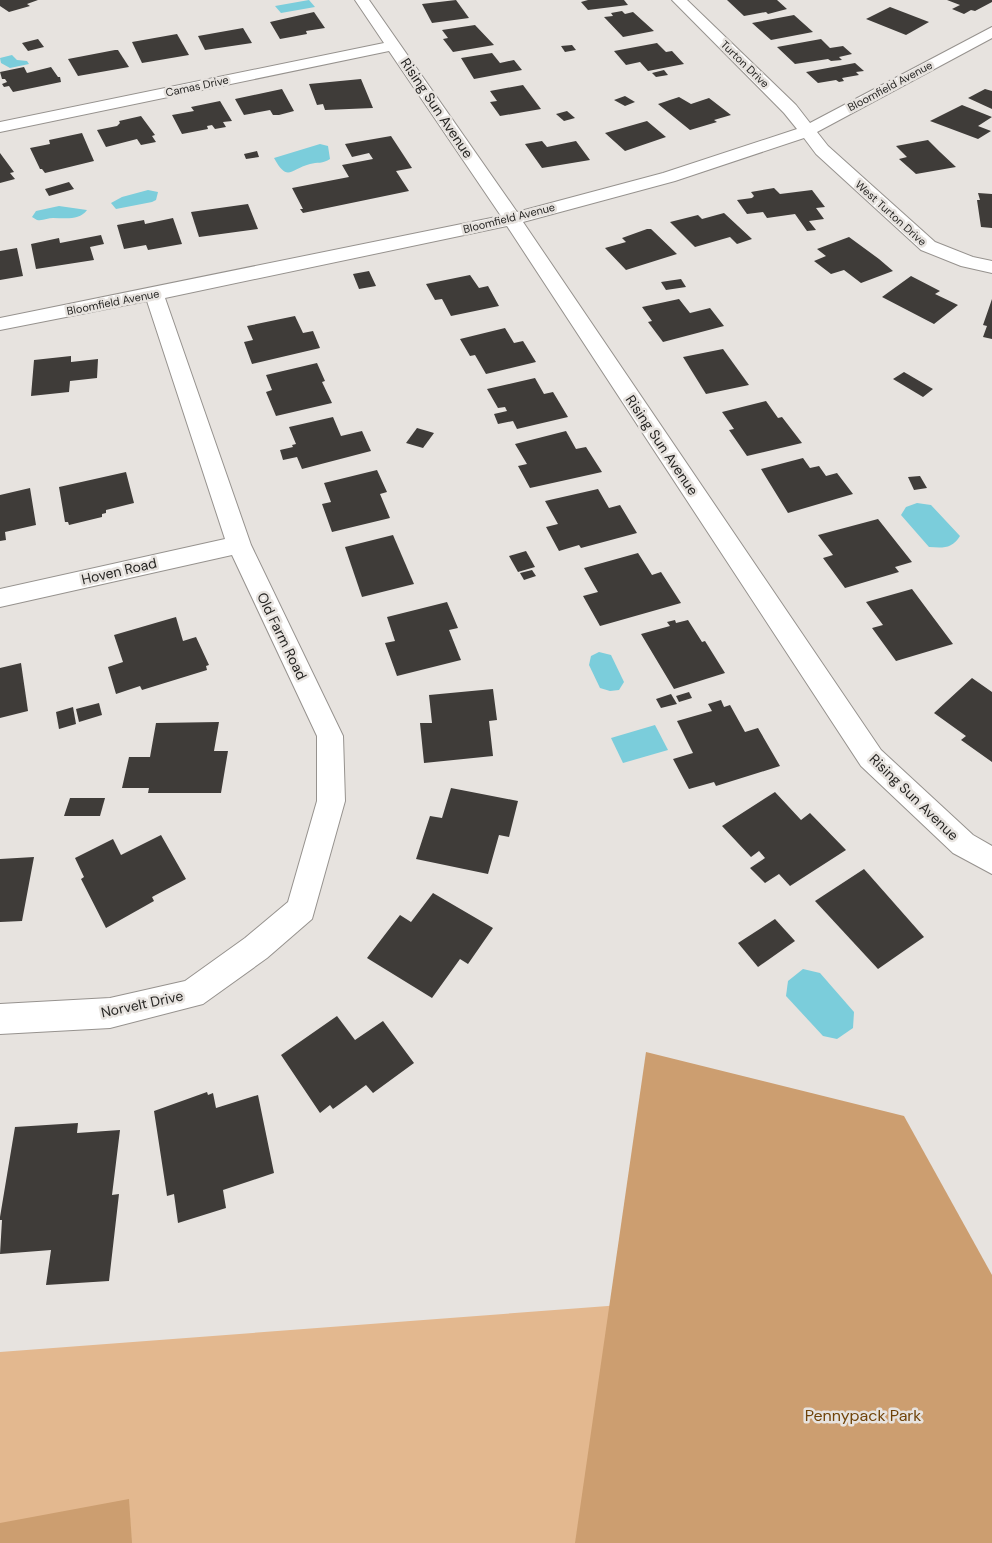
<svg xmlns="http://www.w3.org/2000/svg" width="992" height="1543" font-family="'DM Sans',sans-serif">
<rect width="100%" height="100%" fill="#e7e3df"/>
<!-- green -->
<polygon fill="#e3b88f" points="992,1277 992,1543 0,1543 0,1352"/>
<!-- forest -->
<g fill="#cc9e70">
<polygon points="646,1052 904,1116 992,1275 992,1543 575,1543"/>
<polygon points="129,1499 132,1543 0,1543 0,1523"/>
</g>
<!-- water -->
<g fill="#7bcddb">
<polygon points="309,0 315,7 281,13 275,6"/>
<polygon points="12,55 17,60 27,61 29,64 10,68 1,63 0,58"/>
<path d="M 320,144 L 328,146 L 330,159 C 323,164 317,162 310,164 C 290,169 288,183 274,158 Z"/>
<polygon points="148,190 158,192 156,200 152,202 116,209 111,203 122,197"/>
<path d="M 59,206 L 87,210 C 79,221 65,218 53,218 C 48,218 43,221 37,220 L 32,217 L 36,211 Z"/>
<path d="M 917,503 L 931,505 L 960,536 C 952,549 943,548 929,547 L 901,515 L 906,507 Z"/>
<polygon points="599,652 611,655 624,682 619,690 610,691 600,688 589,665 591,656"/>
<polygon points="655,725 668,750 623,763 611,738"/>
<polygon points="803,969 820,973 854,1012 853,1028 837,1039 823,1036 786,996 788,981"/>
</g>
<!-- building -->
<g fill="#3f3c39">
<polygon points="0,0 38,0 27,4 30,6 9,12 0,6"/>
<polygon points="456,0 469,18 432,23 422,4"/>
<polygon points="588,0 624,0 628,5 588,10 581,2"/>
<polygon points="727,0 777,0 787,9 768,14 766,12 744,16"/>
<polygon points="947,0 992,0 992,2 975,11 971,10 964,14 952,9 960,5"/>
<polygon points="890,7 929,22 906,35 866,19"/>
<polygon points="622,11 625,14 633,12 654,31 623,37 604,17 613,16 611,13"/>
<polygon points="314,12 325,28 306,31 307,34 280,39 270,22"/>
<polygon points="794,15 813,32 771,40 752,23"/>
<polygon points="475,25 494,45 453,52 443,39 448,38 442,30"/>
<polygon points="243,28 252,43 205,50 198,36"/>
<polygon points="177,34 189,55 142,63 132,42"/>
<polygon points="38,39 44,47 28,51 22,43"/>
<polygon points="821,39 830,48 843,46 852,54 839,57 842,60 831,61 828,59 795,64 777,47"/>
<polygon points="657,43 666,52 672,51 684,64 648,71 640,62 626,65 614,51"/>
<polygon points="572,45 576,50 565,52 561,46"/>
<polygon points="115,50 118,50 129,67 78,76 68,59"/>
<polygon points="492,53 500,63 514,60 522,70 474,79 461,58"/>
<polygon points="855,63 864,71 856,72 859,75 842,78 844,81 839,82 836,80 818,83 806,72"/>
<polygon points="24,67 27,73 51,67 58,77 60,77 61,82 13,92 9,86 4,87 2,84 7,82 5,79 2,79 0,72"/>
<polygon points="664,70 668,75 656,77 652,73"/>
<polygon points="361,79 373,108 325,110 323,104 317,105 309,84"/>
<polygon points="523,85 541,109 500,116 490,102 497,101 490,91"/>
<polygon points="282,89 294,111 279,115 273,115 270,110 244,115 235,99"/>
<polygon points="985,89 992,91 992,109 968,98"/>
<polygon points="625,96 635,102 625,106 614,100"/>
<polygon points="679,97 691,104 709,98 731,115 714,120 717,122 690,130 658,104"/>
<polygon points="220,101 232,121 223,122 226,127 215,129 212,125 207,126 208,129 182,134 172,115 194,111 191,107"/>
<polygon points="962,105 992,117 978,126 991,131 978,139 930,121"/>
<polygon points="567,111 575,118 564,121 556,114"/>
<polygon points="141,116 155,135 152,136 156,142 141,145 137,139 106,147 97,130 117,126 120,123 119,121"/>
<polygon points="647,121 666,137 625,151 605,133"/>
<polygon points="82,133 94,161 45,173 42,169 40,169 30,148 50,144 49,140"/>
<polygon points="391,136 412,168 396,171 409,191 303,213 300,209 303,209 292,188 349,177 342,165 373,159 369,153 352,157 345,144"/>
<polygon points="928,140 940,152 956,167 916,174 899,159 907,157 896,146"/>
<polygon points="542,141 547,147 576,141 590,160 542,168 525,144"/>
<polygon points="257,151 259,157 246,159 244,154"/>
<polygon points="0,153 14,172 10,173 15,179 0,183"/>
<polygon points="69,182 74,189 49,196 45,189"/>
<polygon points="774,188 780,194 812,190 825,207 816,208 824,219 809,221 816,230 807,231 795,214 767,218 763,212 747,214 737,200 752,198 754,196 751,192"/>
<polygon points="978,193 992,194 992,228 981,227 977,200 980,200"/>
<polygon points="248,204 258,229 199,237 191,212"/>
<polygon points="724,213 752,239 737,244 730,237 695,247 670,222 698,215 702,219"/>
<polygon points="173,218 182,244 148,250 146,245 124,249 117,225 144,220 145,224"/>
<polygon points="647,229 651,229 677,254 626,270 605,248 626,242 622,238"/>
<polygon points="101,235 104,244 90,247 94,260 36,269 31,244 59,238 60,243"/>
<polygon points="849,237 879,259 893,271 861,283 844,270 831,274 814,261 826,256 817,249"/>
<polygon points="17,248 23,276 0,280 0,251"/>
<polygon points="369,271 376,286 359,289 353,274"/>
<polygon points="470,275 479,288 488,286 499,306 451,316 442,299 435,300 426,284"/>
<polygon points="911,276 940,291 935,294 958,305 934,324 882,297"/>
<polygon points="681,279 686,287 666,290 661,282"/>
<polygon points="679,299 690,313 710,308 724,326 663,342 648,322 652,321 642,307"/>
<polygon points="992,299 992,339 983,337 987,326 983,325"/>
<polygon points="295,316 303,333 313,331 320,348 252,364 244,342 253,340 247,326"/>
<polygon points="505,328 514,343 523,341 536,362 486,374 475,355 470,356 460,339"/>
<polygon points="723,349 749,385 706,394 683,357"/>
<polygon points="71,356 71,362 98,359 97,378 70,381 69,392 31,396 34,360"/>
<polygon points="317,363 325,381 322,382 332,403 276,416 266,392 272,390 266,375"/>
<polygon points="904,372 933,389 923,397 893,379"/>
<polygon points="535,378 544,394 553,392 568,417 517,429 513,421 498,424 494,414 507,411 505,407 498,408 487,389"/>
<polygon points="766,401 778,418 782,417 802,443 747,456 729,430 734,429 722,412"/>
<polygon points="333,417 341,436 362,431 371,451 302,469 297,457 283,460 280,450 293,447 292,445 296,444 289,427"/>
<polygon points="417,428 434,433 423,448 406,443"/>
<polygon points="566,431 576,449 586,447 602,472 530,488 518,466 527,464 515,444"/>
<polygon points="803,458 810,468 819,466 826,476 837,473 853,494 788,513 761,469"/>
<polygon points="377,470 387,492 380,494 390,518 332,532 322,504 331,502 324,483"/>
<polygon points="126,472 134,503 106,510 106,513 102,514 102,517 69,525 68,522 65,522 59,487"/>
<polygon points="920,476 927,488 914,490 908,477"/>
<polygon points="30,488 36,525 5,532 6,540 0,541 0,495"/>
<polygon points="598,489 609,508 620,505 637,533 581,548 579,545 559,551 546,527 558,524 545,501"/>
<polygon points="878,519 912,562 895,567 899,572 845,588 823,558 833,555 818,535"/>
<polygon points="393,535 414,584 362,597 345,547"/>
<polygon points="526,551 535,567 518,572 509,556"/>
<polygon points="638,553 652,575 661,572 681,603 600,626 583,596 598,592 584,568"/>
<polygon points="532,570 536,576 524,580 520,573"/>
<polygon points="912,589 953,644 896,661 872,628 883,625 866,602"/>
<polygon points="447,602 458,628 449,630 461,660 397,676 385,643 395,641 387,617"/>
<polygon points="176,617 183,641 196,637 209,665 206,666 207,670 142,690 140,686 116,694 108,667 123,662 114,635"/>
<polygon points="675,620 676,623 688,620 702,642 705,641 725,673 674,689 641,634 670,626 667,622"/>
<polygon points="21,663 28,711 0,718 0,668"/>
<polygon points="972,678 992,692 992,762 961,740 966,736 934,713"/>
<polygon points="493,689 497,720 489,721 493,756 424,763 420,723 432,723 429,695"/>
<polygon points="689,692 692,698 679,702 676,696"/>
<polygon points="671,694 677,704 661,708 656,699"/>
<polygon points="721,700 724,707 730,705 745,732 758,728 780,766 716,786 714,782 689,789 673,759 693,753 677,721 712,711 708,704"/>
<polygon points="99,703 102,715 79,722 76,709"/>
<polygon points="73,707 76,724 59,729 56,712"/>
<polygon points="219,722 214,751 228,751 221,793 148,793 149,788 122,788 129,757 150,757 156,723"/>
<polygon points="451,788 518,801 509,837 499,835 488,874 416,859 430,816 442,818"/>
<polygon points="775,792 801,820 810,813 846,850 790,886 779,874 765,883 750,868 765,858 759,851 751,857 722,826"/>
<polygon points="70,798 105,798 100,816 64,816"/>
<polygon points="161,835 186,879 152,897 154,901 106,928 81,879 84,877 75,858 113,839 121,855"/>
<polygon points="34,857 22,921 0,922 0,859"/>
<polygon points="864,869 924,937 878,969 815,901"/>
<polygon points="433,893 493,928 468,964 460,959 432,998 367,958 400,915 411,922"/>
<polygon points="775,919 795,941 758,967 738,943"/>
<polygon points="337,1016 355,1040 383,1021 414,1063 373,1093 366,1085 333,1109 330,1105 320,1113 281,1055"/>
<polygon points="207,1092 208,1095 213,1093 216,1108 258,1095 274,1173 223,1190 226,1208 178,1223 174,1194 167,1196 154,1111"/>
<polygon points="78,1123 77,1133 120,1130 112,1195 119,1194 109,1281 46,1285 51,1250 0,1254 2,1220 0,1220 0,1217 15,1127"/>
</g>
<g fill="none" stroke-linecap="round" stroke-linejoin="round">
<defs>
<polygon id="minor" points="355,0 369,0 517,212 663,173 797,129 784,113 672,0 687,0 796,105 810,123 992,27 992,38 817,132 828,146 935,242 973,257 992,261 992,273 961,266 921,250 816,154 804,138 675,181 523,222 881,750 973,835 992,846 992,874 953,853 861,766 507,226 165,298 251,545 343,736 345,801 312,919 267,958 203,1004 110,1028 0,1034 0,1004 110,998 185,981 245,938 288,902 317,801 317,736 232,555 0,607 0,589 225,539 147,301 0,330 0,318 501,216 389,51 0,132 0,122 384,43"/>
</defs>
<!-- minor casing -->
<use href="#minor" stroke="#96928e" stroke-width="2"/>
<!-- minor -->
<use href="#minor" fill="#fff" fill-rule="evenodd"/>
</g>
<g text-anchor="middle" dominant-baseline="central" stroke-width="5" stroke-linejoin="round" paint-order="stroke">
<!-- far-street labels -->
<g font-size="11" fill="#272624" stroke="#e7e3df">
<text transform="translate(745 64) rotate(44)">Turton Drive</text>
<text transform="translate(197 86) rotate(-12)">Camas Drive</text>
<text transform="translate(890 86) rotate(-28)">Bloomfield Avenue</text>
<text transform="translate(891 213) rotate(42)">West Turton Drive</text>
<text transform="translate(509 218) rotate(-14)">Bloomfield Avenue</text>
<text transform="translate(113 302) rotate(-11)">Bloomfield Avenue</text>
</g>
<!-- street labels -->
<g font-size="14" fill="#272624" stroke="#e7e3df">
<text transform="translate(437 108) rotate(56)">Rising Sun Avenue</text>
<text transform="translate(662 445) rotate(56)">Rising Sun Avenue</text>
<text transform="translate(119 571) rotate(-13)">Hoven Road</text>
<text transform="translate(282 636) rotate(64)">Old Farm Road</text>
<text transform="translate(914 797) rotate(44)">Rising Sun Avenue</text>
<text transform="translate(142 1004) rotate(-12)">Norvelt Drive</text>
</g>
<!-- near-park labels -->
<g font-size="16" fill="#6f4309" stroke="#e7e3df">
<text x="863" y="1415">Pennypack Park</text>
</g>
</g>
</svg>
